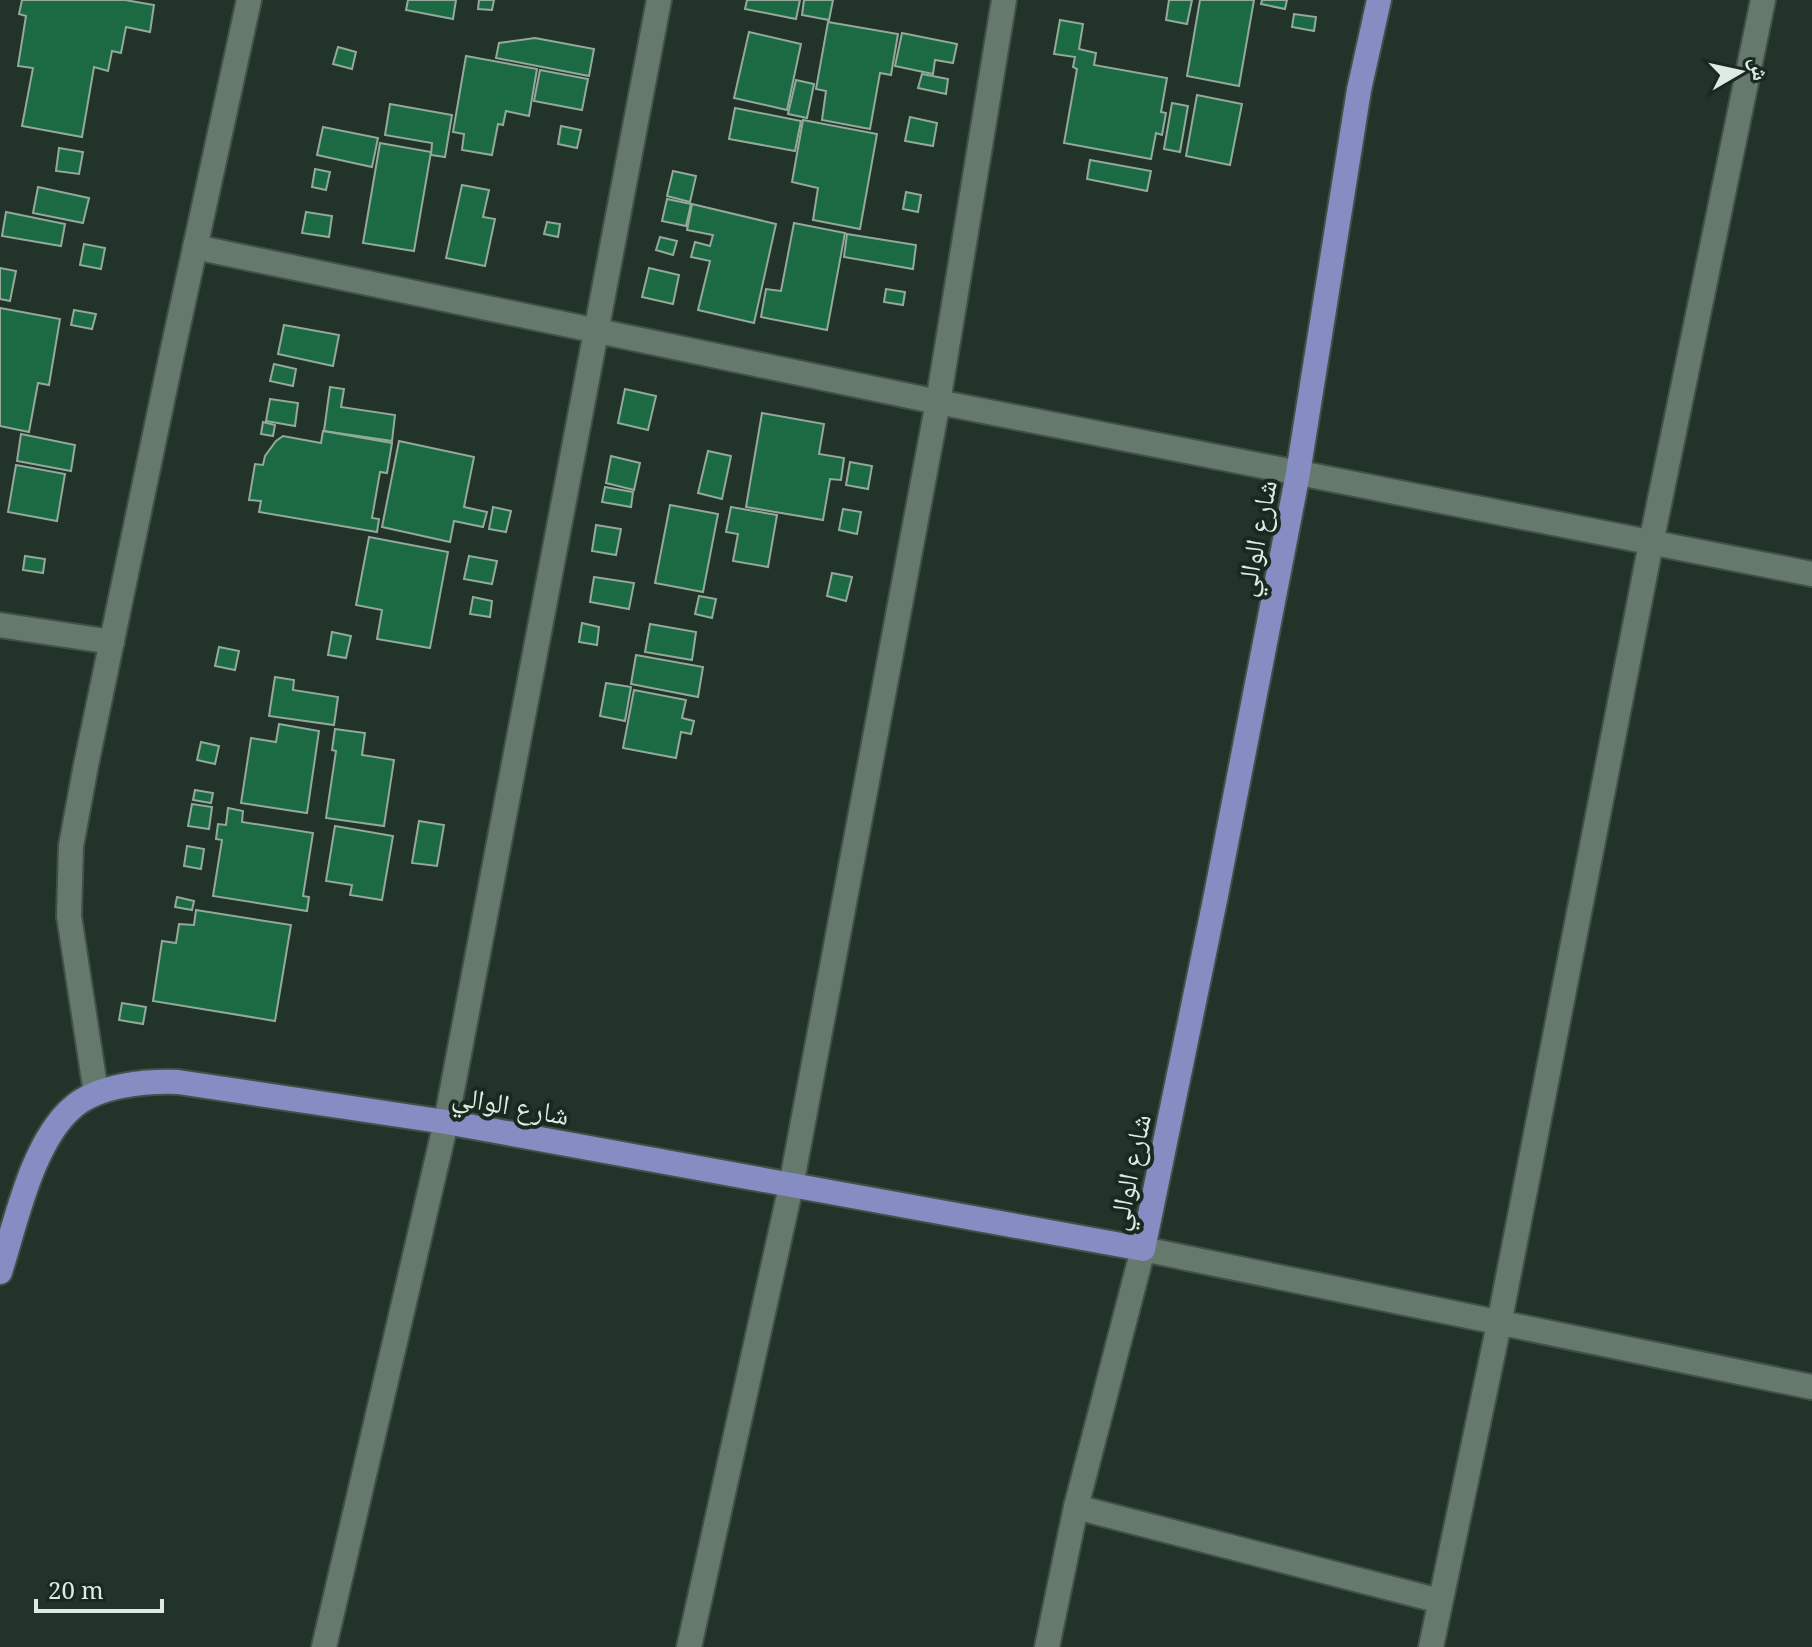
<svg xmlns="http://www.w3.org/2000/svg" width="1812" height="1647" font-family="'Noto Serif','Noto Naskh Arabic',serif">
<rect width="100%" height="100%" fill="#223429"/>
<!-- building -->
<g fill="#1b6a44" stroke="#94a99c" stroke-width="2">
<polygon points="22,0 125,0 154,5 150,32 126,27 121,53 112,51 108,71 94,67 82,137 22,126 33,68 18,66 26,16 19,14"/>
<polygon points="408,0 456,0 453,19 406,10"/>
<polygon points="479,0 494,0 492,10 478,9"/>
<polygon points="747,0 800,0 796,19 745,9"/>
<polygon points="804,0 833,0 829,20 802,15"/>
<polygon points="1169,0 1192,0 1187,24 1166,20"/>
<polygon points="1200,0 1254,0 1239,86 1187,76"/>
<polygon points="1262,0 1287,0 1285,9 1261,4"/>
<polygon points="1294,14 1316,17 1314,31 1292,27"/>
<polygon points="1060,20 1083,24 1079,49 1096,53 1094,65 1167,78 1161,112 1166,113 1162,135 1156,133 1151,159 1064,143 1077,69 1073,67 1075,57 1054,54"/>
<polygon points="828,22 898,34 891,75 880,73 870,129 822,120 826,91 816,89"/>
<polygon points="749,32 801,44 787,110 734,98"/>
<polygon points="902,33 957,44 953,63 935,60 933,74 895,66"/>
<polygon points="535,38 594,49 589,76 496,58 499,43"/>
<polygon points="338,47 356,52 352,69 333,64"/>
<polygon points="466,56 537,69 529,116 506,111 503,125 498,124 492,155 462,150 464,134 453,132"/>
<polygon points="540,70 588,79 582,110 534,101"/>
<polygon points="922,74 948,79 946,94 918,88"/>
<polygon points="796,80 814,84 807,118 788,114"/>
<polygon points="1197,95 1242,104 1230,165 1186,156"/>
<polygon points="1172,103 1188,106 1180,152 1164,149"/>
<polygon points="390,104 452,115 445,157 431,155 432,143 385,135"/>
<polygon points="735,108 801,121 795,151 729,139"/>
<polygon points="910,117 937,123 933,146 905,141"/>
<polygon points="803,120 877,134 860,229 813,220 818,188 792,182"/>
<polygon points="561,126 581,130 577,148 558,144"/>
<polygon points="323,127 378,138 372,167 317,155"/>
<polygon points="380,143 431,152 414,251 363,243"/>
<polygon points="59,148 83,152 79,174 56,171"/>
<polygon points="1090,160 1151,171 1147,191 1087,179"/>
<polygon points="315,169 330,172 326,190 312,187"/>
<polygon points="673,171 696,176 690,202 667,196"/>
<polygon points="462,185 489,190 483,217 495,219 485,266 446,258"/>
<polygon points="38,187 89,198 83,223 33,213"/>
<polygon points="906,192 921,195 918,212 903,209"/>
<polygon points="667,199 691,204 686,226 662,221"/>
<polygon points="692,204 776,224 754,323 698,310 710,261 691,257 695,242 710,246 713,235 687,230"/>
<polygon points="6,212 65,224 61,246 2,236"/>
<polygon points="306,212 332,216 329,237 302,233"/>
<polygon points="547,222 560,224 558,237 544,234"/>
<polygon points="794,223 845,233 827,330 761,317 766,289 781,291"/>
<polygon points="847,234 916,245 913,269 844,257"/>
<polygon points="660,237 677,241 673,255 656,250"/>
<polygon points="84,244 105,248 101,269 80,265"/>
<polygon points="0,268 16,271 10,301 0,299"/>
<polygon points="649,268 679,275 673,304 642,297"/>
<polygon points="886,289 905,292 903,305 884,302"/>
<polygon points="0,308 60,319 49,385 38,383 29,432 0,426"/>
<polygon points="74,310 96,314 92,329 71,325"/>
<polygon points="284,325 339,335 333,366 278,354"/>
<polygon points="274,364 296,369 293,386 270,381"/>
<polygon points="330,387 344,389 341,407 395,415 392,441 324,431"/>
<polygon points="625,389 656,396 648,430 618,423"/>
<polygon points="270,399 298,403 295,426 266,421"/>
<polygon points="762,413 824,424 819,454 844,458 841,480 830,479 823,520 746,507"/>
<polygon points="263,422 275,425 273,436 261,434"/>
<polygon points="323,431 392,443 387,473 380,472 372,518 379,519 377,532 259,512 261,501 249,500 255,464 263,465 265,456 276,441 283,436 321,443"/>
<polygon points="21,434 75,445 71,471 17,461"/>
<polygon points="399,441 474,457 464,507 487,512 483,527 454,521 450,542 382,527"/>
<polygon points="708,451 731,456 722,499 698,493"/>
<polygon points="611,456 640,463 634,490 606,483"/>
<polygon points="850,462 872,466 868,489 846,485"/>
<polygon points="16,465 65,474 57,521 8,512"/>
<polygon points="605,487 633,492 631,507 602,502"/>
<polygon points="670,505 718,514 703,592 655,583"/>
<polygon points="493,507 511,511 506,532 489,529"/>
<polygon points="731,507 777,515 768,567 733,561 738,534 726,532"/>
<polygon points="843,509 861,512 857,534 839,530"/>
<polygon points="596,525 621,529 616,555 592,551"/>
<polygon points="369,537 448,552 430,648 377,639 382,610 356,605"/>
<polygon points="25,556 45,559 43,573 23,570"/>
<polygon points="469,556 497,561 492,584 464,579"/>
<polygon points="832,573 852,577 846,601 827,596"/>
<polygon points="594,577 634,583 629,609 590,602"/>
<polygon points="699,596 716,599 712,618 695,614"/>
<polygon points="473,597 492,601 490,617 470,614"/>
<polygon points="582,623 599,627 597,645 579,642"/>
<polygon points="650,624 696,632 692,660 645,652"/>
<polygon points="332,632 351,636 346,658 328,655"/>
<polygon points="219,647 239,651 235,670 215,666"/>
<polygon points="636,655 703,667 698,697 631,684"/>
<polygon points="275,677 294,680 293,690 338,697 334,725 269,716"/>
<polygon points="606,683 631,687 625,721 600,716"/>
<polygon points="634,690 686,700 682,718 694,721 691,734 681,732 676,758 623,748"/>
<polygon points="279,724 319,731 307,813 241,803 251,738 276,742"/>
<polygon points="335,729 365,733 362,755 394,760 384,826 326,818 336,751 332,750"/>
<polygon points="201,742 219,746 215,764 197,760"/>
<polygon points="195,790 213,793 211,803 193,800"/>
<polygon points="192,804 212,807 209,829 188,826"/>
<polygon points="228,808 243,811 242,822 313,833 303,896 309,897 307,911 213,896 222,840 216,839 218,824 226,825"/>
<polygon points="419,821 444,825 437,866 412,863"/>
<polygon points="335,826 393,836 382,900 350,895 352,885 326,881"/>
<polygon points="187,846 204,849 201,869 184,866"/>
<polygon points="177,897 194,901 192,910 175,907"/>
<polygon points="196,910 291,925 275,1021 153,1001 162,941 176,943 179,924 194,925"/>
<polygon points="122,1003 146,1007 143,1024 119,1020"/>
</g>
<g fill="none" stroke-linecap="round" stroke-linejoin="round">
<defs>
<g id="minor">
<polyline points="195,247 938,402 1812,574"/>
<polyline points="0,625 112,642"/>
<polyline points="96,1093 69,916 71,846 86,765 171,358 249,0"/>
<polyline points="1076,1507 1440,1601"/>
<polyline points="324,1647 446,1122 659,0"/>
<polyline points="689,1647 791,1186 938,402 1004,0"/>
<polyline points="1047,1647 1076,1507 1143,1249 1812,1387"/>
<polyline points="1431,1647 1499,1324 1651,543 1763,0"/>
</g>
<path id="major" d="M 0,1272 C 16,1222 32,1143 72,1108 C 97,1085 145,1081 178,1082 L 446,1122 L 1143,1249 L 1215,900 L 1298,473 L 1359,90 L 1379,0"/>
</defs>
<!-- minor casing -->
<use href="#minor" stroke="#415148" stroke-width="28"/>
<!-- major casing -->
<use href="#major" stroke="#415148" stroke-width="28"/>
<!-- minor -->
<use href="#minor" stroke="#65796d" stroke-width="24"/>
<!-- major -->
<use href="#major" stroke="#858dc2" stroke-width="24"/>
</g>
<g text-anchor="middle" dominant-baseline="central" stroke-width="8" stroke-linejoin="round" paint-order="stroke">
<!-- street labels -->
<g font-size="28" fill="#dfeae3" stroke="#182a20">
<text transform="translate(1255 538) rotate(-79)">شارع الوالي</text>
<text transform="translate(511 1104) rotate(10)">شارع الوالي</text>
<text transform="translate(1128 1172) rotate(-78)">شارع الوالي</text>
</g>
</g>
<!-- north arrow -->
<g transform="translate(1740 72) rotate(81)" stroke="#182a20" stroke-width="6" paint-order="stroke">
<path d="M0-6L14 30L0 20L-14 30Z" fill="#dfeae3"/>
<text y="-12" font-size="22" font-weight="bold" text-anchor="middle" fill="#dfeae3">ش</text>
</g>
<!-- scale -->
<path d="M36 1599v12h126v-12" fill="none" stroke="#dfeae3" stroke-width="4"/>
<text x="48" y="1599" font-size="24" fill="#dfeae3" stroke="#182a20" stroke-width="6" paint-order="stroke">20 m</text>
</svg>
